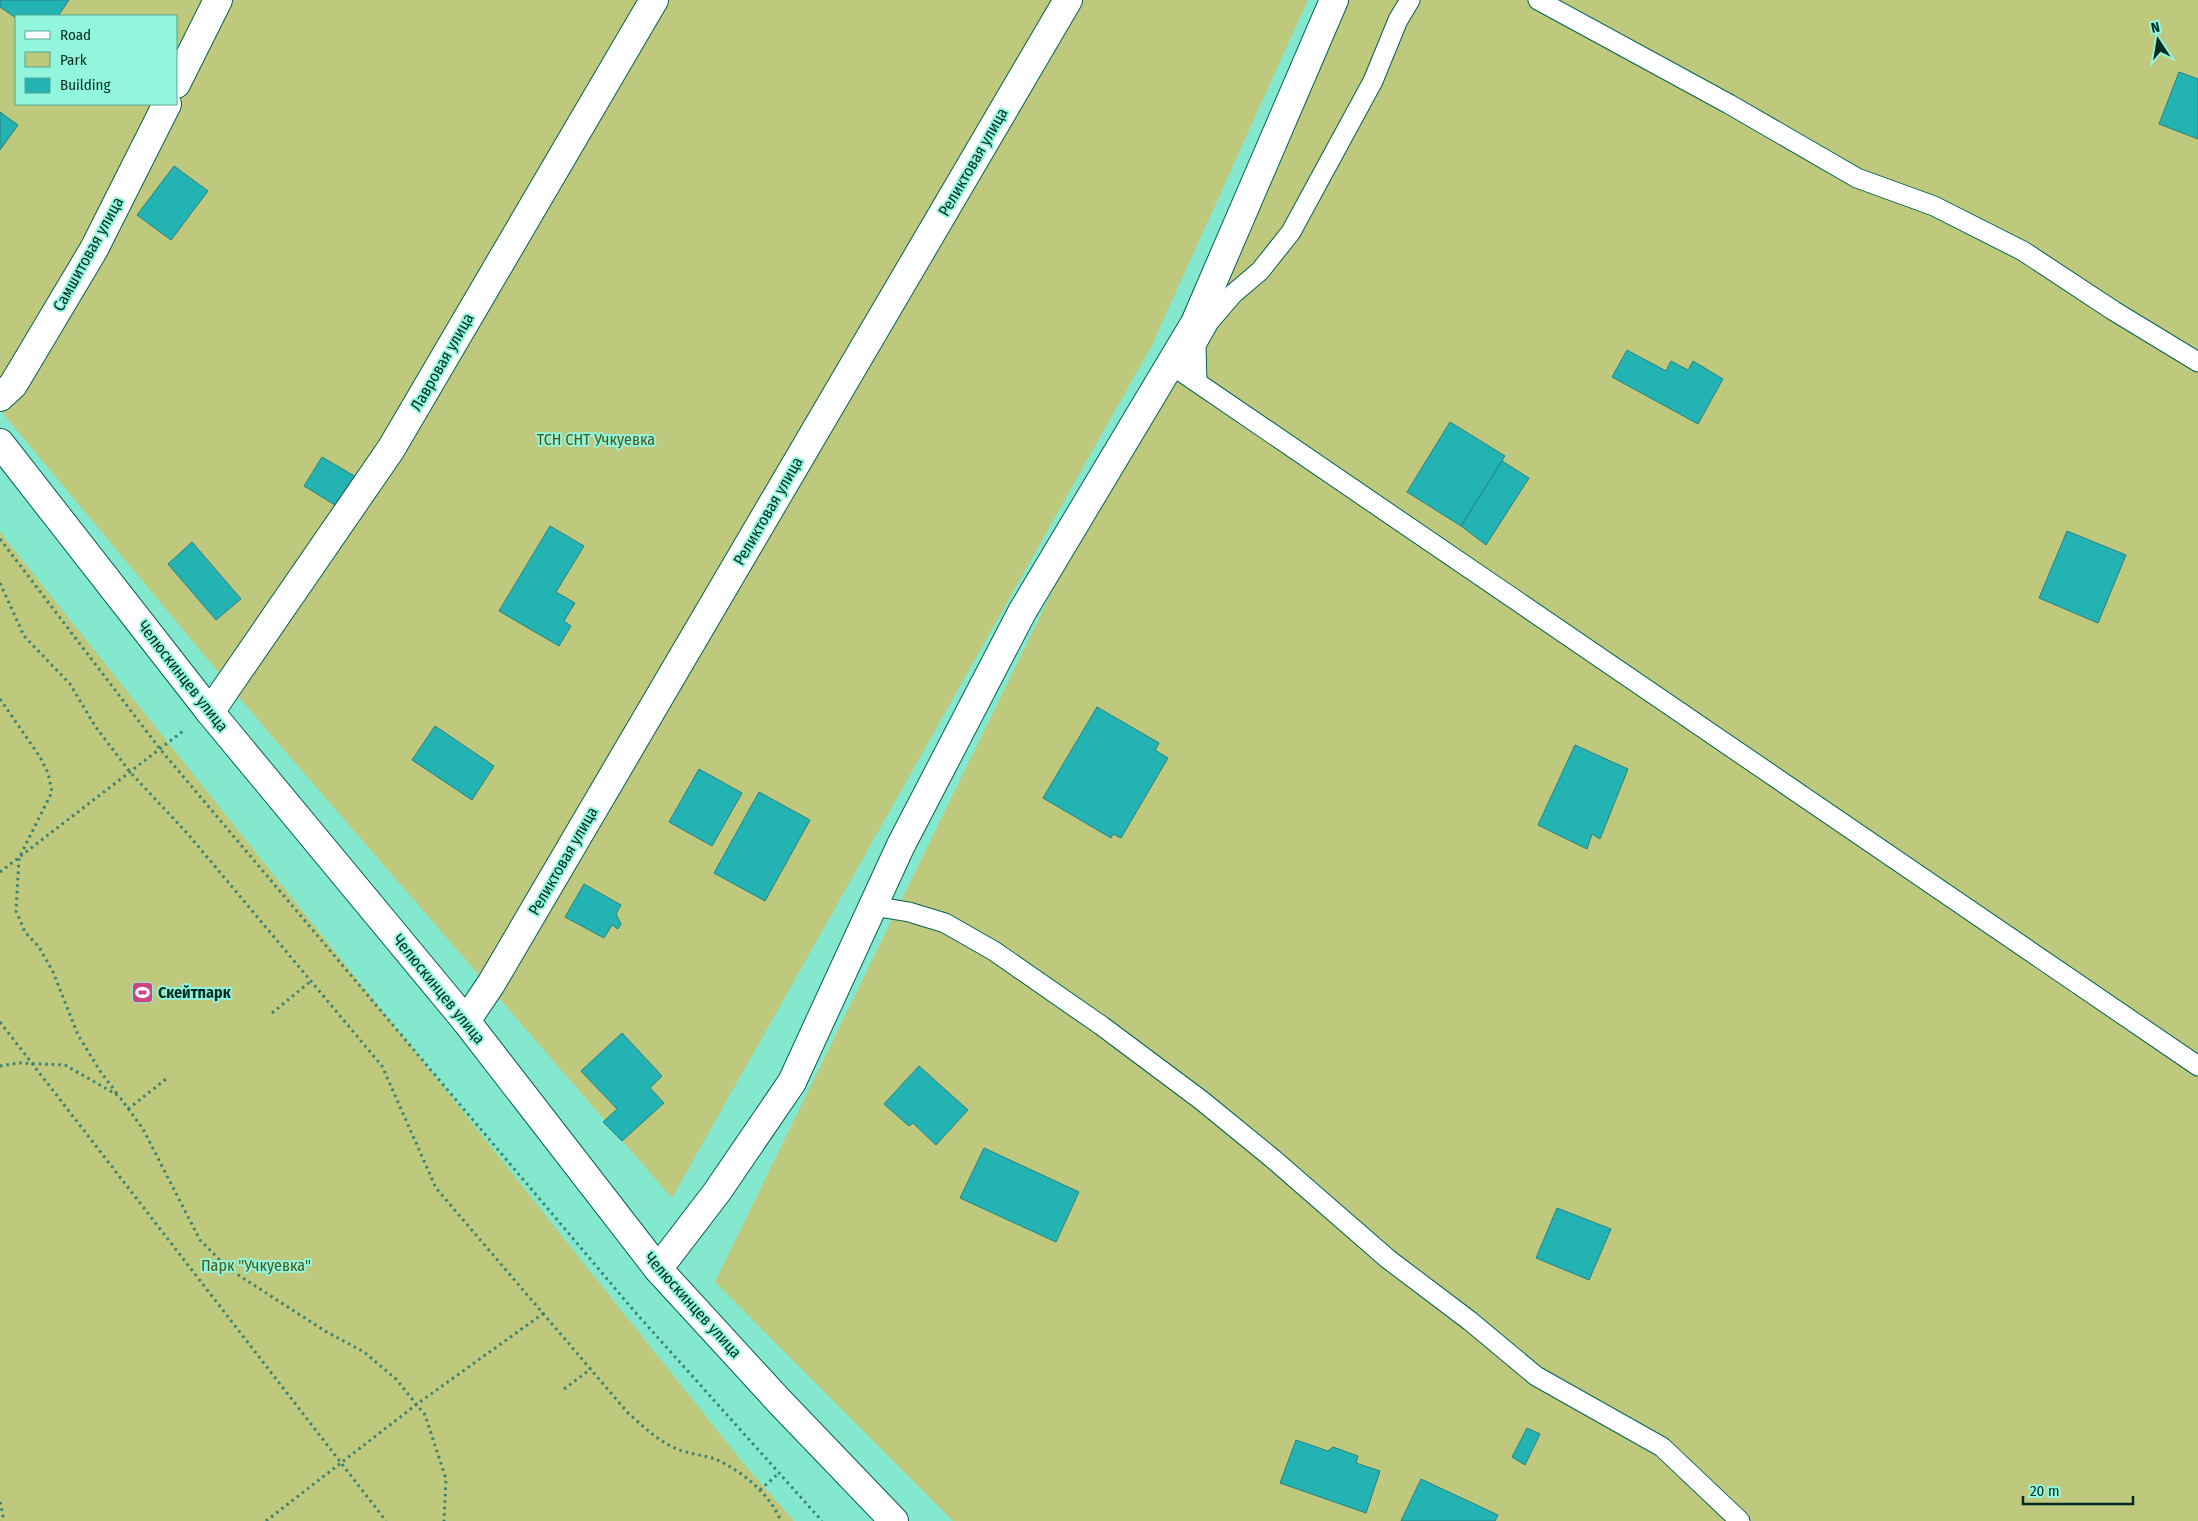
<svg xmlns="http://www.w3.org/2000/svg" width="2198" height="1521" font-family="'Fira Sans Condensed',sans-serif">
<rect width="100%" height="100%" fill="#84e8cf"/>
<!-- green -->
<g fill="#bec97e" fill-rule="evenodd">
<path d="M 0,0 L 1308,0 L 1152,345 L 672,1198 L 264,727 L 0,410 ZM 16,16 L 176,16 L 176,104 L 16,104 Z"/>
<polygon points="1341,0 2198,0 2198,1521 953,1521 715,1282"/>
<polygon points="0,532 744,1464 794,1521 0,1521"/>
</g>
<!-- building -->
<g fill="#24b3b3" stroke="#288181">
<polygon points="0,0 69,0 58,16 16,18 0,7"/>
<polygon points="2179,72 2198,79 2198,139 2159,124"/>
<polygon points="0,112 18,125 0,150"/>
<polygon points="174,166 208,191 171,240 137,215"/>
<polygon points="1627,350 1666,371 1671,361 1688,370 1693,361 1723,379 1698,424 1612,377"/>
<polygon points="1450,422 1505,456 1461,526 1407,492"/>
<polygon points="322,457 358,478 340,508 304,486"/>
<polygon points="1502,461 1529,478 1486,545 1461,526"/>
<polygon points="550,526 584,546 556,592 575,603 564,621 571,626 559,646 499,611"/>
<polygon points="2067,531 2126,555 2098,623 2039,598"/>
<polygon points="192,542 241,599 216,620 168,564"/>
<polygon points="1097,707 1159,743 1155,750 1168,758 1121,838 1113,834 1111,838 1043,798"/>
<polygon points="435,726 494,766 472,800 412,760"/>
<polygon points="1575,745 1628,769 1600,839 1592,834 1587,849 1538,825"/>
<polygon points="699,769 742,793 712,846 669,822"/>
<polygon points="759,792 810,820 765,901 714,873"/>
<polygon points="584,884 621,905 616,914 621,924 618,929 612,925 604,938 565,917"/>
<polygon points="622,1033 662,1076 650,1088 664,1103 622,1141 603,1122 617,1109 581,1071"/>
<polygon points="919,1066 968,1110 936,1145 913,1123 909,1126 884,1104"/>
<polygon points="984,1148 1079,1192 1056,1242 960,1198"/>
<polygon points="1557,1208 1611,1229 1589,1280 1536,1258"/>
<polygon points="1527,1428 1540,1434 1525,1465 1512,1457"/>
<polygon points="1296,1440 1328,1451 1333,1447 1358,1456 1356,1463 1380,1471 1366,1513 1280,1483"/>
<polygon points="1421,1479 1498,1515 1495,1521 1401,1521"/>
</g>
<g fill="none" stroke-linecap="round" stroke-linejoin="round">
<defs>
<g id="lane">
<polyline points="1538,0 1729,104 1857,178 1934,206 2023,251 2114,311 2198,362"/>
<polyline points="1170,364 2198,1066"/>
<polyline points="1197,382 1196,345 1209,322 1233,294 1260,271 1291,232 1373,81 1398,20 1410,0"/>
<polyline points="873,906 909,912 945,923 994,951 1102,1026 1201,1100 1272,1158 1388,1259 1470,1321 1536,1376 1662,1447 1740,1521"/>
</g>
<g id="street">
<polyline points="176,84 218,0"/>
<polyline points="0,397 13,385 94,249 167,104"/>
<polyline points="0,443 210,712 466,1021 658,1269 779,1401 894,1521"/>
<polyline points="210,712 391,449 654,0"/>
<polyline points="466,1021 491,984 1068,0"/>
<polyline points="658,1269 717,1192 792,1082 901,845 1022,612 1195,323 1334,0"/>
</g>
</defs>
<!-- lane casing -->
<use href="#lane" stroke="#036150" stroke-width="21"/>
<!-- street casing -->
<use href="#street" stroke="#036150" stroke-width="30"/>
<!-- path -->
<g stroke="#3c8171" stroke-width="3" stroke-dasharray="2.5 4" stroke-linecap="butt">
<polyline points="0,539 160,749 635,1312 822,1521"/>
<path d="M 0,583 L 24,636 L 70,684 L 95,726 L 130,772 L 187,833 L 382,1066 L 436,1188 L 628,1413 C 644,1427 658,1441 677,1449 C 689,1454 703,1455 715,1459 C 742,1471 769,1493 781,1521"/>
<polyline points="0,699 40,757 48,773 52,792 19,858 16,911 25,932 39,947 53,972 78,1035 100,1071 118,1095"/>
<polyline points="0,872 183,731"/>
<polyline points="272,1013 311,981"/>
<polyline points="0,1022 386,1521"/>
<polyline points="0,1066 19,1063 65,1065 119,1096 143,1129 200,1240 229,1269 325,1331 364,1352 396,1379 425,1415 446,1479 444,1521"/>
<polyline points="128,1109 166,1079"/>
<polyline points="564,1389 591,1369"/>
<polyline points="760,1490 779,1473"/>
<polyline points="0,1502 3,1516 1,1521"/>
<polyline points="266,1521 417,1404 544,1313"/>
</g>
<!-- lane -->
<use href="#lane" stroke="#fff" stroke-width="19"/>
<!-- street -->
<use href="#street" stroke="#fff" stroke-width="28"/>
</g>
<!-- icons -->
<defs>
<symbol id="stadium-square" viewBox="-11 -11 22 22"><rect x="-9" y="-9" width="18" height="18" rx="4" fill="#cc4583" stroke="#91f6dc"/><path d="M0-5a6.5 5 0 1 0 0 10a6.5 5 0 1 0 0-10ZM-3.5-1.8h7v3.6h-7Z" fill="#fff"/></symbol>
</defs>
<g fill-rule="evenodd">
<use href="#stadium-square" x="130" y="980" width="25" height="25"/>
</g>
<g text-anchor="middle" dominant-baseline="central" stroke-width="4" stroke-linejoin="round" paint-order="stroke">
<!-- street labels -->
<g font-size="16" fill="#002b22" stroke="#91f6dc">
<text transform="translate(973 162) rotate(-60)">Реликтовая улица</text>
<text transform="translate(88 254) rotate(-61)">Самшитовая улица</text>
<text transform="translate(442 362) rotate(-60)">Лавровая улица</text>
<text transform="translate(768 511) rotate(-60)">Реликтовая улица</text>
<text transform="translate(183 676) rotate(52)">Челюскинцев улица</text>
<text transform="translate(563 861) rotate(-60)">Реликтовая улица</text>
<text transform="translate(439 989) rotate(51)">Челюскинцев улица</text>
<text transform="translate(693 1305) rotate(48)">Челюскинцев улица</text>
</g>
<!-- park labels -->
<g font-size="16" fill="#4f5617" stroke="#91f6dc">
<text x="596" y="439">ТСН СНТ Учкуевка</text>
<text x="256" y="1265">Парк "Учкуевка"</text>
</g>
<!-- poi labels -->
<g font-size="16" font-weight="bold" fill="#002b22" stroke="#91f6dc" text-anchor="start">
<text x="158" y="992">Скейтпарк</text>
</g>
</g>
<!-- legend -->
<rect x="15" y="15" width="162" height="90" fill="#91f6dc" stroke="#57a592"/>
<rect x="25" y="31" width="25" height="8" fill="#ffffff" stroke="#57a592"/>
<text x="60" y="40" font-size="15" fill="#002b22">Road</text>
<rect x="25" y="52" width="25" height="15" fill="#bec97e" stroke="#57a592"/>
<text x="60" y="65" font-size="15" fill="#002b22">Park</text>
<rect x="25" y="78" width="25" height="15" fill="#24b3b3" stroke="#57a592"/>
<text x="60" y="90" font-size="15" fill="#002b22">Building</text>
<!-- north arrow -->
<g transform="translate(2158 40) rotate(348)" stroke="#91f6dc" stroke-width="4" paint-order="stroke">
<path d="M0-4L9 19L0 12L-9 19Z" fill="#002b22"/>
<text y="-8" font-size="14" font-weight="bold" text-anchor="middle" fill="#002b22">N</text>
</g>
<!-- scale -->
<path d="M2023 1496v8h110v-8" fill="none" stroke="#002b22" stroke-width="2.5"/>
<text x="2030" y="1496" font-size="15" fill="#002b22" stroke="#91f6dc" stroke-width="4" paint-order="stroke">20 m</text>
</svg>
